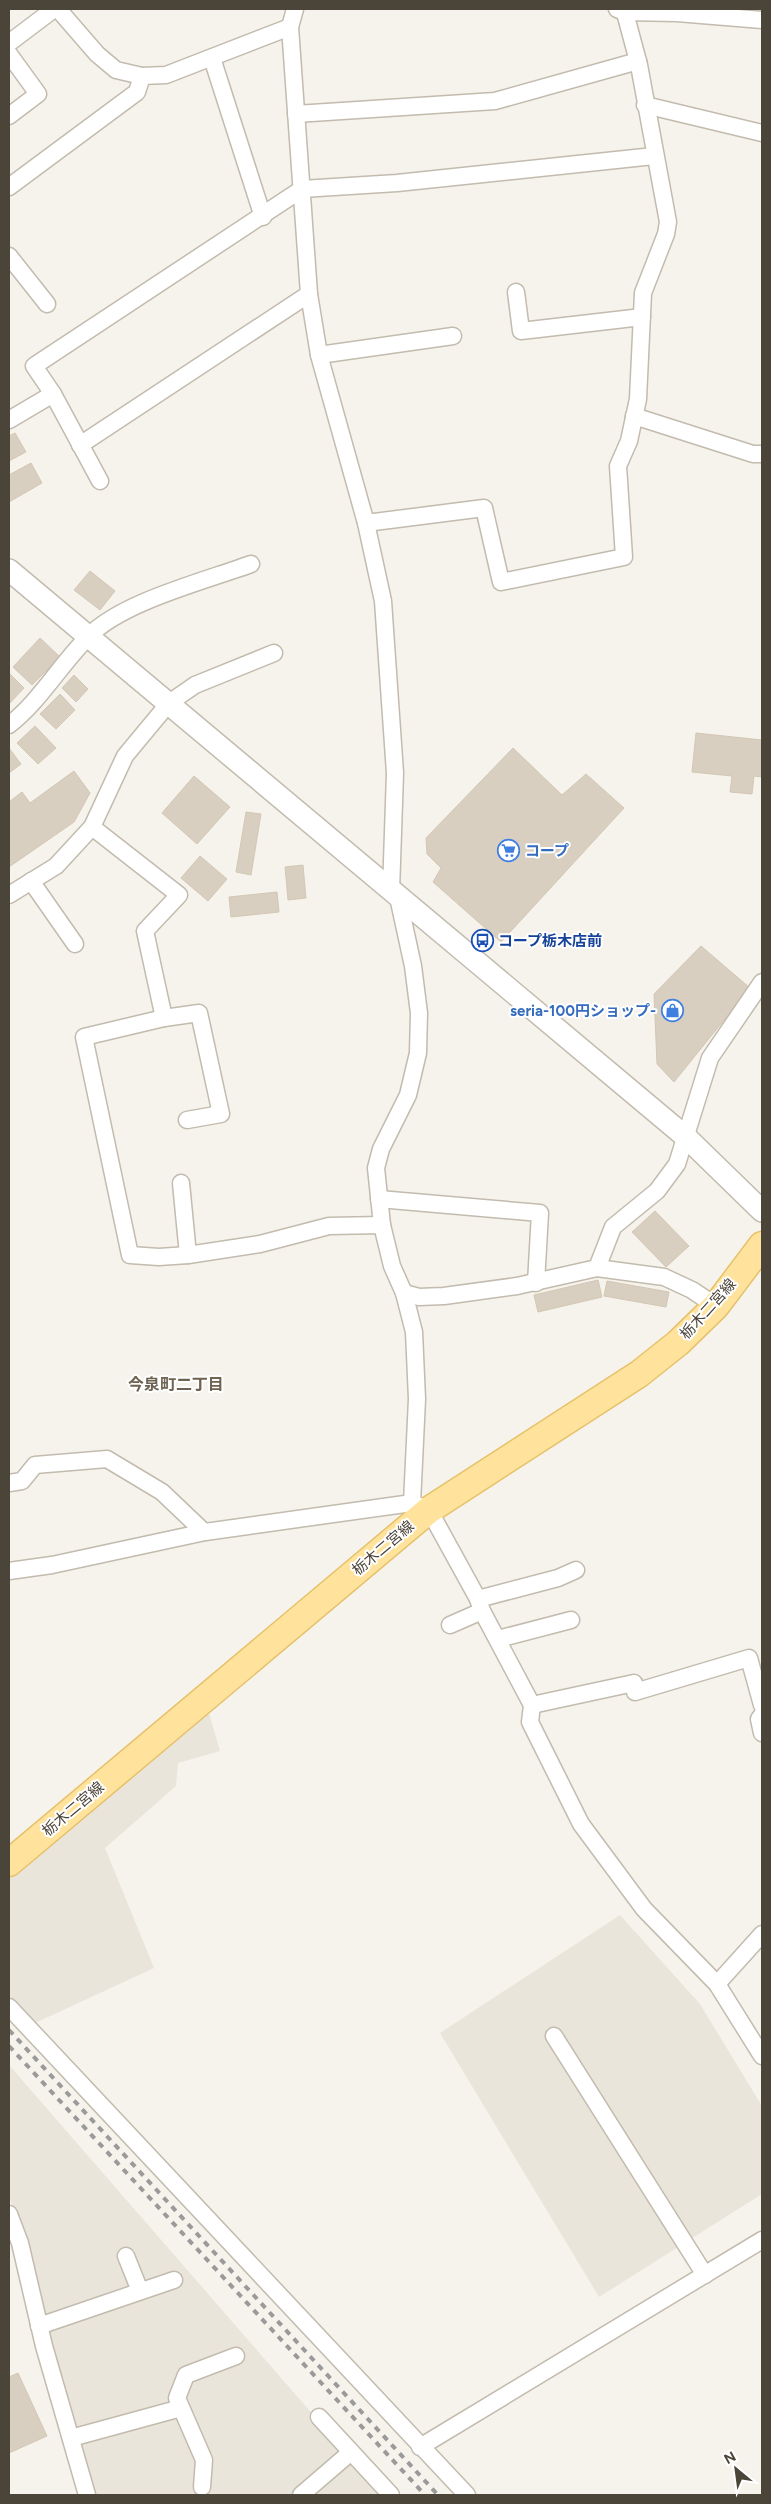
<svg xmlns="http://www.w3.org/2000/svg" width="771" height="2504" font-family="Figtree,'Noto Sans JP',sans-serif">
<rect width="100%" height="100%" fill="#f6f3ec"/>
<!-- residential -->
<g fill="#eae5da">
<polygon points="207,1706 220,1751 178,1763 176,1786 105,1848 154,1968 33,2024 9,2001 9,1866"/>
<polygon points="620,1915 700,2004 762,2106 762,2194 599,2297 440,2033"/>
<polygon points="9,2065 383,2495 93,2495 48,2338 24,2239 9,2196"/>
</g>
<!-- building -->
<g fill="#d8cfc1" stroke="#d3c7b4">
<polygon points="15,433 26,452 9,461 9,436"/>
<polygon points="31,463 42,483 9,502 9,475"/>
<polygon points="90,571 115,591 100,610 74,590"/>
<polygon points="40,638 60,657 32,685 13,667"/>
<polygon points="9,673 24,688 9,704"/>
<polygon points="74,675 88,689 76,702 62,688"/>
<polygon points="60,694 75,710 56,729 40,714"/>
<polygon points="35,726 56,748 38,764 17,743"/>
<polygon points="696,733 762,740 762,777 754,776 752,794 730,792 732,776 692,772"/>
<polygon points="9,748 21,764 9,773"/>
<polygon points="513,748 562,795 586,774 624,808 501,942 433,882 441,868 427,854 426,838"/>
<polygon points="74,771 90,793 74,822 9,867 9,802 22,792 30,803"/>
<polygon points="194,776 230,807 197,844 162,813"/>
<polygon points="246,812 261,814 251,875 236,872"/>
<polygon points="200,856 227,879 208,901 181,878"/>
<polygon points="303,865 306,898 288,900 285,867"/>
<polygon points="277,892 279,912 231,917 229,897"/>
<polygon points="701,946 750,988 674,1082 657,1064 654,994"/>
<polygon points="655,1211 689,1246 666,1267 632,1232"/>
<polygon points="598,1280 602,1297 538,1312 534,1295"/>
<polygon points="607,1281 669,1292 666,1307 604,1296"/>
<polygon points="18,2373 47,2436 9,2453 9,2377"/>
</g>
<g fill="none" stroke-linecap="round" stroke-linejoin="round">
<defs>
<g id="minor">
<polyline points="58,9 97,54 116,70 142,76 166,75 290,27"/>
<polyline points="295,9 290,27 309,294 319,355 366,523 383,601 395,773 391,891"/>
<polyline points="617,9 624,12 677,13 762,20"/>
<polyline points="9,43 54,9"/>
<polyline points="9,54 38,94 9,116"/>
<polyline points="212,58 263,217"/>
<polyline points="645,105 762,133"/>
<polyline points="296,114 495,101 638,61"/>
<polyline points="9,187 137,92 142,76"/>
<polyline points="9,256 47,304"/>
<polyline points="516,292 521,331 642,317"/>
<polyline points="319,355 453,336"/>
<polyline points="634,416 753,454 762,454"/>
<polyline points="9,420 53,394"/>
<polyline points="80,445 309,294"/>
<polyline points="100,481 53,394 34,366 302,189 397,183 654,156"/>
<polyline points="366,523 484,508 501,582 624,557 618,466 629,441 638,399 643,293 666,234 668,222 639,65 624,9"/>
<path d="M 9,725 C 40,701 60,665 88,637 C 121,602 205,581 251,564"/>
<polyline points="31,881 75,944"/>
<polyline points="9,895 56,866 92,827"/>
<polyline points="164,1018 145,931 179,895 92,827 125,756 169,703 195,685 274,653"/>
<polyline points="187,1120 221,1114 199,1013 164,1018 84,1037 130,1255 159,1257 188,1255 260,1244 329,1226 382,1225 392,1266 404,1293 414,1332 417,1399 412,1503"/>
<polyline points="181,1183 188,1255"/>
<polyline points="379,1199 540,1213 536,1283"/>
<polyline points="382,1225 376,1168 381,1149 408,1095 418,1053 419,1013 413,966 398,897"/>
<polyline points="597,1268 613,1227 657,1191 677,1164 710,1058 762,982"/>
<polyline points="404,1293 419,1297 444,1296 517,1286 597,1268 664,1277 692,1290 716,1306"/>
<polyline points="9,1483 22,1481 35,1465 107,1459 162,1492 204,1532"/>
<polyline points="9,1571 52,1565 205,1532 412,1503 429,1510 478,1599 482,1611 532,1705 530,1722 581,1824 644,1909 717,1984"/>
<polyline points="478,1599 558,1578 576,1570"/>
<polyline points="450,1625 482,1611"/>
<polyline points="498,1639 571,1620"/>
<polyline points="532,1705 634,1683 635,1692 749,1658 762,1705"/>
<polyline points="762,1715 759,1719 762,1733"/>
<polyline points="762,1934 717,1984 762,2056"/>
<polyline points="9,2007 467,2495"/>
<polyline points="554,2036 705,2275"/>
<polyline points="9,2214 20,2243 44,2346 87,2495"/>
<polyline points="126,2256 140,2291"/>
<polyline points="39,2326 174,2280"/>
<polyline points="319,2417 391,2495"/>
<polyline points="71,2438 181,2408"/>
<polyline points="420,2447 762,2240"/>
<polyline points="202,2487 204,2460 177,2398 186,2375 236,2356"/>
<polyline points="301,2495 351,2452"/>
</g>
<polyline id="tertiary" points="9,570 687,1138 762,1211"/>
<polyline id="primary" points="9,1863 429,1510 639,1374 678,1343 716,1306 762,1245"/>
</defs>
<!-- minor casing -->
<use href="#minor" stroke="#c2bbae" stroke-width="19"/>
<!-- tertiary casing -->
<use href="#tertiary" stroke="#c2bbae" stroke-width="24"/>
<!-- primary casing -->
<use href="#primary" stroke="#e6c16a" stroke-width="29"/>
<!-- minor -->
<use href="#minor" stroke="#fff" stroke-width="16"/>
<!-- tertiary -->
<use href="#tertiary" stroke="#fff" stroke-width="21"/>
<!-- primary -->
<use href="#primary" stroke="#ffe39c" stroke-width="26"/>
<!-- rail -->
<g stroke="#9a9a9a" stroke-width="4" stroke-dasharray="6 6" stroke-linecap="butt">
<polyline points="9,2030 438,2495"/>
<polyline points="9,2046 425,2495"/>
</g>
</g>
<!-- icons -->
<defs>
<symbol id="supermarket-ring" viewBox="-11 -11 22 22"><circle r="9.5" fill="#fff" stroke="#3f7fe0" stroke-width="1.5"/><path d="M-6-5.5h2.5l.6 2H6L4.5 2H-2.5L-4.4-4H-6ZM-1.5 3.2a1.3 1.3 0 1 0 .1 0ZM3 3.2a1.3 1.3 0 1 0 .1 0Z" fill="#3f7fe0"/></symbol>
<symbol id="bus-ring" viewBox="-11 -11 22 22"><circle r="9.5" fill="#fff" stroke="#1a4fb4" stroke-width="1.5"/><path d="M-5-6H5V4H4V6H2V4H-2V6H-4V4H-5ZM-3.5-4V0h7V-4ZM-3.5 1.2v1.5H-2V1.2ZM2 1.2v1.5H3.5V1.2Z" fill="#1a4fb4"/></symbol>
<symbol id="shop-ring" viewBox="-11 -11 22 22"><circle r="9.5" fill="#fff" stroke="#3f7fe0" stroke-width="1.5"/><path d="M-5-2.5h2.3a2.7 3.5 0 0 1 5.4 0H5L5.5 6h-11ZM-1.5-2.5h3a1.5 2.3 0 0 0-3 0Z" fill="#3f7fe0"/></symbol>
</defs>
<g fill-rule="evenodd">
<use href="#supermarket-ring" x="496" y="838" width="25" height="25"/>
<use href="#bus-ring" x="470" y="928" width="25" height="25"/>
<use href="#shop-ring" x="660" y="998" width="25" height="25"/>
</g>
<g text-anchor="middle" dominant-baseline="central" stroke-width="4" stroke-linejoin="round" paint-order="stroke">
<!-- shop labels -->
<g font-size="15" font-weight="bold" fill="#366cbe" stroke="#fff" text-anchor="start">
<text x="525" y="851">コープ</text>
<text x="656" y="1011" text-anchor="end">seria-100円ショップ-</text>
</g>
<!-- transit labels -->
<g font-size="15" font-weight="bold" fill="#164399" stroke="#fff" text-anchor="start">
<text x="498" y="941">コープ栃木店前</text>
</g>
<!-- street labels -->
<g font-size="15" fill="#4b4439" stroke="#fff">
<text transform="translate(708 1309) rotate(-48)">栃木二宮線</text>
<text transform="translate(383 1548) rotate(-40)">栃木二宮線</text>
<text transform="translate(73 1809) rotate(-40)">栃木二宮線</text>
</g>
<!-- neighbourhood labels -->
<g font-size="16" font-weight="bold" fill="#6e6250" stroke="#fff">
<text x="176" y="1384">今泉町二丁目</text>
</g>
</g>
<!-- border -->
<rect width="771" height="2504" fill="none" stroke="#4b4439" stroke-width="20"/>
<!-- north arrow -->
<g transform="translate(736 2469) rotate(331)" stroke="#ffffff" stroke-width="4" paint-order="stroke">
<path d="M0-4L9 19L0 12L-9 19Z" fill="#4b4439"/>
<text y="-8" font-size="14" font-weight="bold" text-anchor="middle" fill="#4b4439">N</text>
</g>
</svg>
